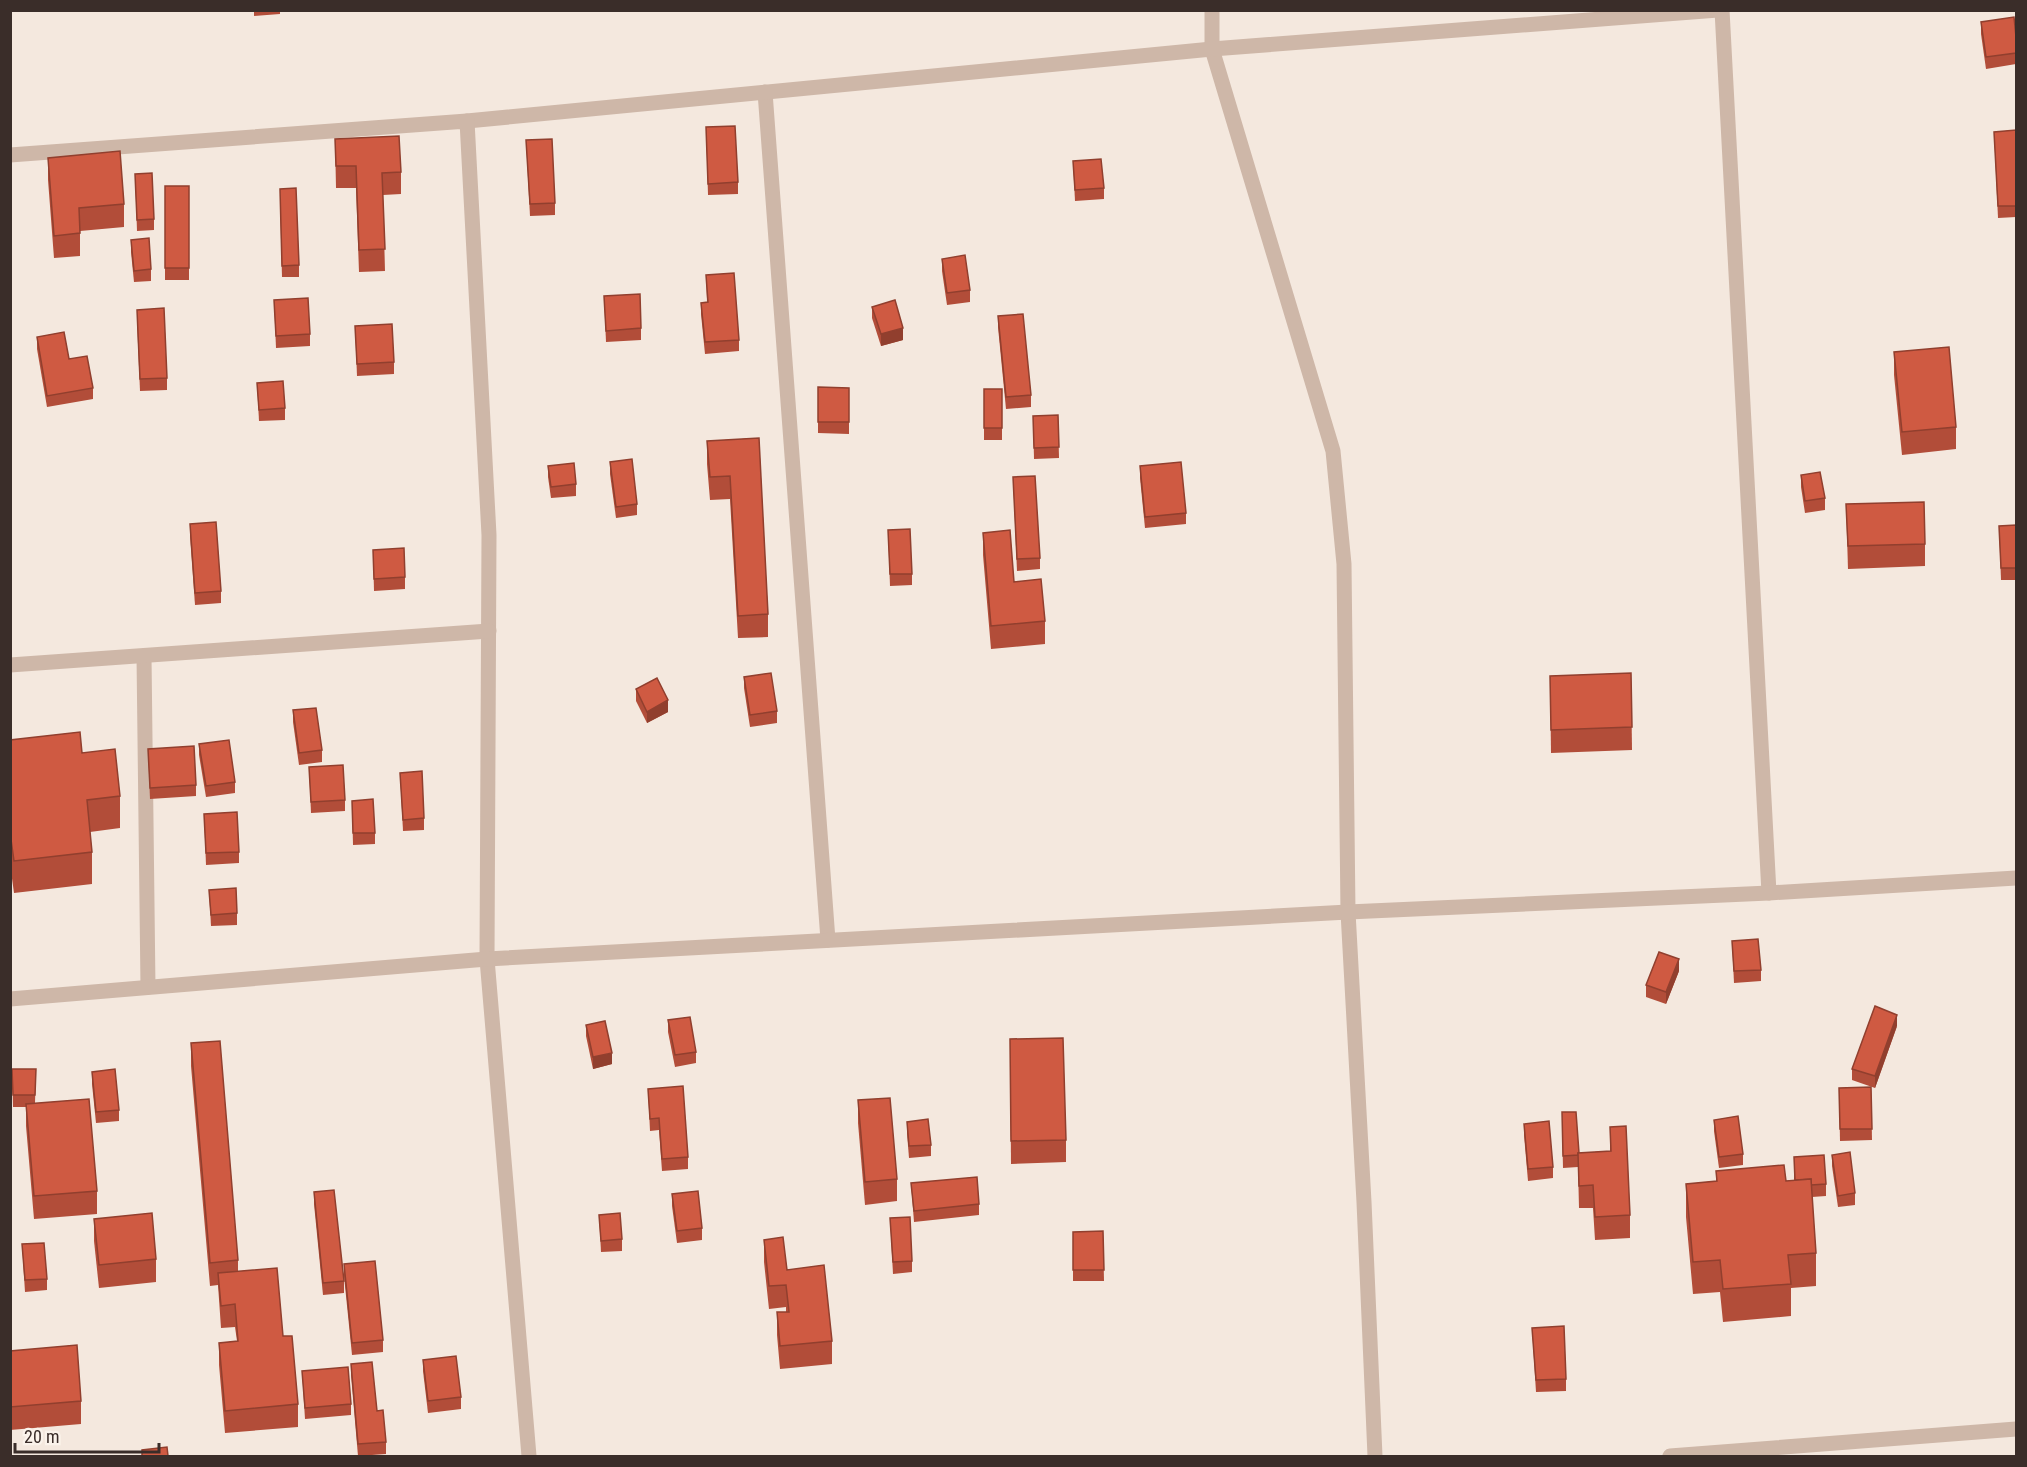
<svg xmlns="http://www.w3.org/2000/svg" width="2027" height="1467" font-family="'Roboto Condensed',sans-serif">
<rect width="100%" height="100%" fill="#f4e8de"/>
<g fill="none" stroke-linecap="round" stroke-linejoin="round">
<!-- minor -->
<g stroke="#ceb7a8" stroke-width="15">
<polyline points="1212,10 1212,49 1333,451 1344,564 1348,912 1364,1202 1375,1456"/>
<polyline points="1722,10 1769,893"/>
<polyline points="765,92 828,940"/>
<polyline points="467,121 1212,49 1718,10"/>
<polyline points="10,155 467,121 489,535 487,959 529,1456"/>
<polyline points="144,656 148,987"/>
<polyline points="10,665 489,631"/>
<polyline points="10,999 487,959 1348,912 1769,893 2016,878"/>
<polyline points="1670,1456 2016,1429"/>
</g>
</g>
<!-- wall -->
<g fill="#b24d39">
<polygon points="254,10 280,10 280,14 254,16"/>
<polygon points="1981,22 2016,37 2016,64 1986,69 1981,34"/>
<polygon points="706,127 738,182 738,194 708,195"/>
<polygon points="2016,130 2016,217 1998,218 1994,132"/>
<polygon points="335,139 401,172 401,194 383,195 385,271 359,272 356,188 336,188"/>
<polygon points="526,140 555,203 555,215 530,216"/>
<polygon points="48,158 124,204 124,227 80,231 80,256 54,258 48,180"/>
<polygon points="1073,161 1104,188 1104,199 1075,201"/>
<polygon points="135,174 154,219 154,230 137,231"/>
<rect x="165" y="186" width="24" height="94"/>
<polygon points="280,201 299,265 299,277 282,277"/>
<polygon points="131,240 151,269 151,281 134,282 131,252"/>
<polygon points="942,259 970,290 970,302 947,305 942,271"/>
<polygon points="706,275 739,340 739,351 705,354 701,314 701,303 707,302"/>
<polygon points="604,296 641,328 641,340 606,342"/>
<polygon points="274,300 310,334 310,346 276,348"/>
<polygon points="872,307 903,340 881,346 872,318"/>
<polygon points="998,316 1031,395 1031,407 1006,409 998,327"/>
<polygon points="137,321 167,378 167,390 140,391"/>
<polygon points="355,326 394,362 394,374 357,376"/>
<polygon points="37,337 69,359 93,388 93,399 47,407 37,349"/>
<polygon points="1894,352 1956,427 1956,449 1902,455 1894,375"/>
<polygon points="257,383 285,408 285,420 259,421"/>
<polygon points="818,387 849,388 849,434 818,433"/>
<rect x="984" y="389" width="18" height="51"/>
<polygon points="1058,415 1059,458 1034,459 1033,416"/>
<polygon points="759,438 768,614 768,637 738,638 730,499 710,500 707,464 707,441"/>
<polygon points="610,462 637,504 637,515 616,518 610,474"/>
<polygon points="548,466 576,484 576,496 551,498 548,477"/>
<polygon points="1140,466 1186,513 1186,524 1145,528 1140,478"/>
<polygon points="1801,475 1825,498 1825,510 1805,513 1801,487"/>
<polygon points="1013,477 1040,558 1040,569 1017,571"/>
<polygon points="1846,504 1925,544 1925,566 1848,569"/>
<polygon points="190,524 221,591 221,603 195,605 190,536"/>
<polygon points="2016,525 2016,580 2001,580 1999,526"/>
<polygon points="888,530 912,574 912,585 890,586"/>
<polygon points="983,533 1014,582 1045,621 1045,644 991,649 983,555"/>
<polygon points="373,550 405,577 405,589 374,591"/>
<polygon points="1631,673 1632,750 1551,753 1550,676"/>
<polygon points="744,677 777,711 777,723 750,727 744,688"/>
<polygon points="636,689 668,712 647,723 636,701"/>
<polygon points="293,710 322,750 322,762 299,765 293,722"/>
<polygon points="10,740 82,753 120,796 120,828 90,832 92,852 92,884 14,893 10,864"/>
<polygon points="199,744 235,782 235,793 206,797 199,755"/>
<polygon points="148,749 196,785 196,796 150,799"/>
<polygon points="309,767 345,800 345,811 311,813"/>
<polygon points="400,773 424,818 424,830 403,831"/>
<polygon points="352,801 375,833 375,844 353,845"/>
<polygon points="204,814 239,852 239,863 206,865"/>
<polygon points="209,890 237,913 237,925 211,926"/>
<polygon points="1732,941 1761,970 1761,981 1734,983"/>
<polygon points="1679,971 1666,1004 1646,997 1646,985"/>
<polygon points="668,1020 696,1052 696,1063 675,1067 668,1032"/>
<polygon points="586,1025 612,1064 593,1069 586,1036"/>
<polygon points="1897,1026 1875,1088 1852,1080 1852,1069"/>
<polygon points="1010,1039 1066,1140 1066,1162 1011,1164"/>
<polygon points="191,1043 238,1260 238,1271 283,1336 298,1404 298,1427 225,1433 219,1365 219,1343 237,1341 235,1327 221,1328 218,1285 210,1286 191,1066"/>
<polygon points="12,1069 36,1069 35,1103 97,1191 97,1214 34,1219 26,1126 26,1107 13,1107"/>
<polygon points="92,1072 119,1110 119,1121 96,1123 92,1084"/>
<polygon points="1871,1087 1872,1140 1840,1141 1839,1088"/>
<polygon points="648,1089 688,1157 688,1169 662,1171 659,1130 650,1131"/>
<polygon points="858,1100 897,1179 897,1201 865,1205 858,1123"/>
<polygon points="1714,1120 1743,1154 1743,1165 1719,1168 1714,1131"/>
<polygon points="907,1122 931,1145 931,1156 909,1158 907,1133"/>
<polygon points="1524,1124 1553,1167 1553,1178 1528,1181 1524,1135"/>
<polygon points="1562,1124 1579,1153 1610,1151 1610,1127 1630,1215 1630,1238 1595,1240 1593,1208 1579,1208 1578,1167 1563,1168"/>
<polygon points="1832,1155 1855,1193 1855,1205 1838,1207 1832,1166"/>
<polygon points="1794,1157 1826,1184 1826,1196 1812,1197 1816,1253 1816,1286 1791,1288 1791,1316 1723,1322 1720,1292 1693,1294 1686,1217 1686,1184 1716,1181 1716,1171 1786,1181 1794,1180"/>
<polygon points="911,1183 979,1204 979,1215 914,1222"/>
<polygon points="314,1192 344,1281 344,1293 323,1295 314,1204"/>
<polygon points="672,1194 702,1228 702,1240 677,1243 672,1206"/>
<polygon points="599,1215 622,1239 622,1251 601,1252"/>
<polygon points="890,1218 912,1261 912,1272 893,1274"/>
<polygon points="94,1219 156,1259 156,1282 99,1288 94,1241"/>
<polygon points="1103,1231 1104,1281 1073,1281 1073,1232"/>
<polygon points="764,1240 787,1270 832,1341 832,1364 780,1369 777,1335 777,1312 786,1312 786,1307 769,1309 764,1262"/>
<polygon points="22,1244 47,1279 47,1290 25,1292"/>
<polygon points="344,1264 383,1340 383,1352 352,1355 344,1276"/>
<polygon points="1532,1328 1566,1379 1566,1391 1536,1392"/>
<polygon points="10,1351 81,1401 81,1424 10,1430"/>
<polygon points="423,1360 461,1397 461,1409 428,1413 423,1371"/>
<polygon points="351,1364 386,1442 386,1454 358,1456 351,1375"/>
<polygon points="302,1371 351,1404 351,1415 305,1419"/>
</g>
<!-- shaded-wall -->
<g fill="#913f2e">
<polygon points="903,328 903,340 881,346 881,334"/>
<polygon points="668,700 668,712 647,723 647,712"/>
<polygon points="1679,959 1679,971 1666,1004 1666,992"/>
<polygon points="1897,1015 1897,1026 1875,1088 1875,1076"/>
<polygon points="612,1053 612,1064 593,1069 593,1057"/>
</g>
<!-- building -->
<g fill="#cf5a42" stroke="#913f2e" stroke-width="1.5">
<polygon points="2014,17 2016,37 2016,53 1986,57 1981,22"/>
<polygon points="735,126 738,182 708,184 706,127"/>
<polygon points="2016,130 2016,206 1998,206 1994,132"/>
<polygon points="399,136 401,172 382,173 385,249 359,250 356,166 336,166 335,139"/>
<polygon points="552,139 555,203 530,204 526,140"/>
<polygon points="120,151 124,204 79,208 80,233 54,236 48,158"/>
<polygon points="1101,159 1104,188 1075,190 1073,161"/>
<polygon points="152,173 154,219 137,220 135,174"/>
<rect x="165" y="186" width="24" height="82"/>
<polygon points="296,188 299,265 282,266 280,189"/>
<polygon points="149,238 151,269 134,271 131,240"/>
<polygon points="965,255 970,290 947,293 942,259"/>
<polygon points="734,273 739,340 705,342 701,303 708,302 706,275"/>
<polygon points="640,294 641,328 606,331 604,296"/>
<polygon points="308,298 310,334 276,336 274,300"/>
<polygon points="895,300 903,328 881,334 872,307"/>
<polygon points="164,308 167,378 140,379 137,310"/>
<polygon points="1023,314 1031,395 1006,397 998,316"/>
<polygon points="392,324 394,362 357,364 355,326"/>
<polygon points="64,332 69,359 87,356 93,388 47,396 37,337"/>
<polygon points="1949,347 1956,427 1902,432 1894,352"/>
<polygon points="283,381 285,408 259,410 257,383"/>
<polygon points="818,387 849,388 849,422 818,422"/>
<rect x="984" y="389" width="18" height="39"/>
<polygon points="1058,415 1059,447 1034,448 1033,416"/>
<polygon points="759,438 768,614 738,616 730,476 710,477 707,441"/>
<polygon points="632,459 637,504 616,507 610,462"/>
<polygon points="1181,462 1186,513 1145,517 1140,466"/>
<polygon points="574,463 576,484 551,487 548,466"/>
<polygon points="1820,472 1825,498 1805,501 1801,475"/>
<polygon points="1035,476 1040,558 1017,559 1013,477"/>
<polygon points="1924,502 1925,544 1848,546 1846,504"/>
<polygon points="216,522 221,591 195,593 190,524"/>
<polygon points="2016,525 2016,568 2001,568 1999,526"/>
<polygon points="910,529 912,574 890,574 888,530"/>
<polygon points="1010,530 1014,582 1041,579 1045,621 991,626 983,533"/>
<polygon points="404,548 405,577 374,579 373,550"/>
<polygon points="771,673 777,711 750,715 744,677"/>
<polygon points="1631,673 1632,727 1551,730 1550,676"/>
<polygon points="657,678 668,700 647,712 636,689"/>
<polygon points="316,708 322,750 299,753 293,710"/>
<polygon points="80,732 82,753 115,749 120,796 87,800 92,852 14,861 10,832 10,740"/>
<polygon points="229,740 235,782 206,786 199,744"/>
<polygon points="194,746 196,785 150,788 148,749"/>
<polygon points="343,765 345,800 311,802 309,767"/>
<polygon points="422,771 424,818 403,820 400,773"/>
<polygon points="373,799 375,833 353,833 352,801"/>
<polygon points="237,812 239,852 206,853 204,814"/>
<polygon points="236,888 237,913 211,915 209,890"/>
<polygon points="1758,939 1761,970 1734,971 1732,941"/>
<polygon points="1659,952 1679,959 1666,992 1646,985"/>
<polygon points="1875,1006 1897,1015 1875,1076 1852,1069"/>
<polygon points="690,1017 696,1052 675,1055 668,1020"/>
<polygon points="605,1021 612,1053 593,1057 586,1025"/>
<polygon points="1063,1038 1066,1140 1011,1141 1010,1039"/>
<polygon points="220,1041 238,1260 210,1263 191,1043"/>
<polygon points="12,1069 36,1069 35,1095 13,1095"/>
<polygon points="115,1069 119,1110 96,1112 92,1072"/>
<polygon points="683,1086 688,1157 662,1159 659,1118 650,1119 648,1089"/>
<polygon points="1871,1087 1872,1129 1840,1129 1839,1088"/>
<polygon points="890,1098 897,1179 865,1182 858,1100"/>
<polygon points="89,1099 97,1191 34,1196 26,1104"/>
<polygon points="1562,1112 1576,1112 1579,1153 1578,1153 1578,1155 1563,1156"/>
<polygon points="1738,1116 1743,1154 1719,1157 1714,1120"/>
<polygon points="928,1119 931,1145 909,1146 907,1122"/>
<polygon points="1549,1121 1553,1167 1528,1169 1524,1124"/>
<polygon points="1626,1126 1630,1215 1595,1217 1593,1185 1579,1186 1578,1153 1611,1151 1610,1127"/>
<polygon points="1850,1152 1855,1193 1838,1196 1832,1155"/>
<polygon points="1824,1155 1826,1184 1811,1185 1811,1179 1795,1180 1794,1157"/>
<polygon points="1784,1165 1786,1181 1811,1179 1816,1253 1788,1255 1791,1284 1723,1289 1720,1260 1693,1262 1686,1184 1717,1181 1716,1171"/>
<polygon points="977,1177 979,1204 914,1211 911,1183"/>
<polygon points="334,1190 344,1281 323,1283 314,1192"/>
<polygon points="698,1191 702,1228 677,1231 672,1194"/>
<polygon points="152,1213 156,1259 99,1265 94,1219"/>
<polygon points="620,1213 622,1239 601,1241 599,1215"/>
<polygon points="910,1217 912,1261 893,1262 890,1218"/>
<polygon points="1103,1231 1104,1270 1073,1270 1073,1232"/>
<polygon points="783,1237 787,1270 824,1265 832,1341 780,1346 777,1312 789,1312 786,1285 769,1286 764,1240"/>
<polygon points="44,1243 47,1279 25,1280 22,1244"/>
<polygon points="375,1261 383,1340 352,1343 344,1264"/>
<polygon points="277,1268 283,1336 292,1336 298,1404 225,1411 219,1343 238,1341 235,1304 221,1306 218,1273"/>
<polygon points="1564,1326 1566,1379 1536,1380 1532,1328"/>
<polygon points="77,1345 81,1401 10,1407 10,1351"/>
<polygon points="456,1356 461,1397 428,1401 423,1360"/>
<polygon points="372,1362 377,1411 383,1410 386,1442 358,1444 351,1364"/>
<polygon points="348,1367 351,1404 305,1408 302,1371"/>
<polygon points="167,1447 168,1456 142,1456 142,1450"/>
</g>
<!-- border -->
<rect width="2027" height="1467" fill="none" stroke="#3a2d29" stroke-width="24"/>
<!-- scale -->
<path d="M15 1443v9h144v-9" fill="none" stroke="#3a2d29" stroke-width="3"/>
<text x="24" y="1443" font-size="18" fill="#3a2d29" stroke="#fbf3eb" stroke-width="4.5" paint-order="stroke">20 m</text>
</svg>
